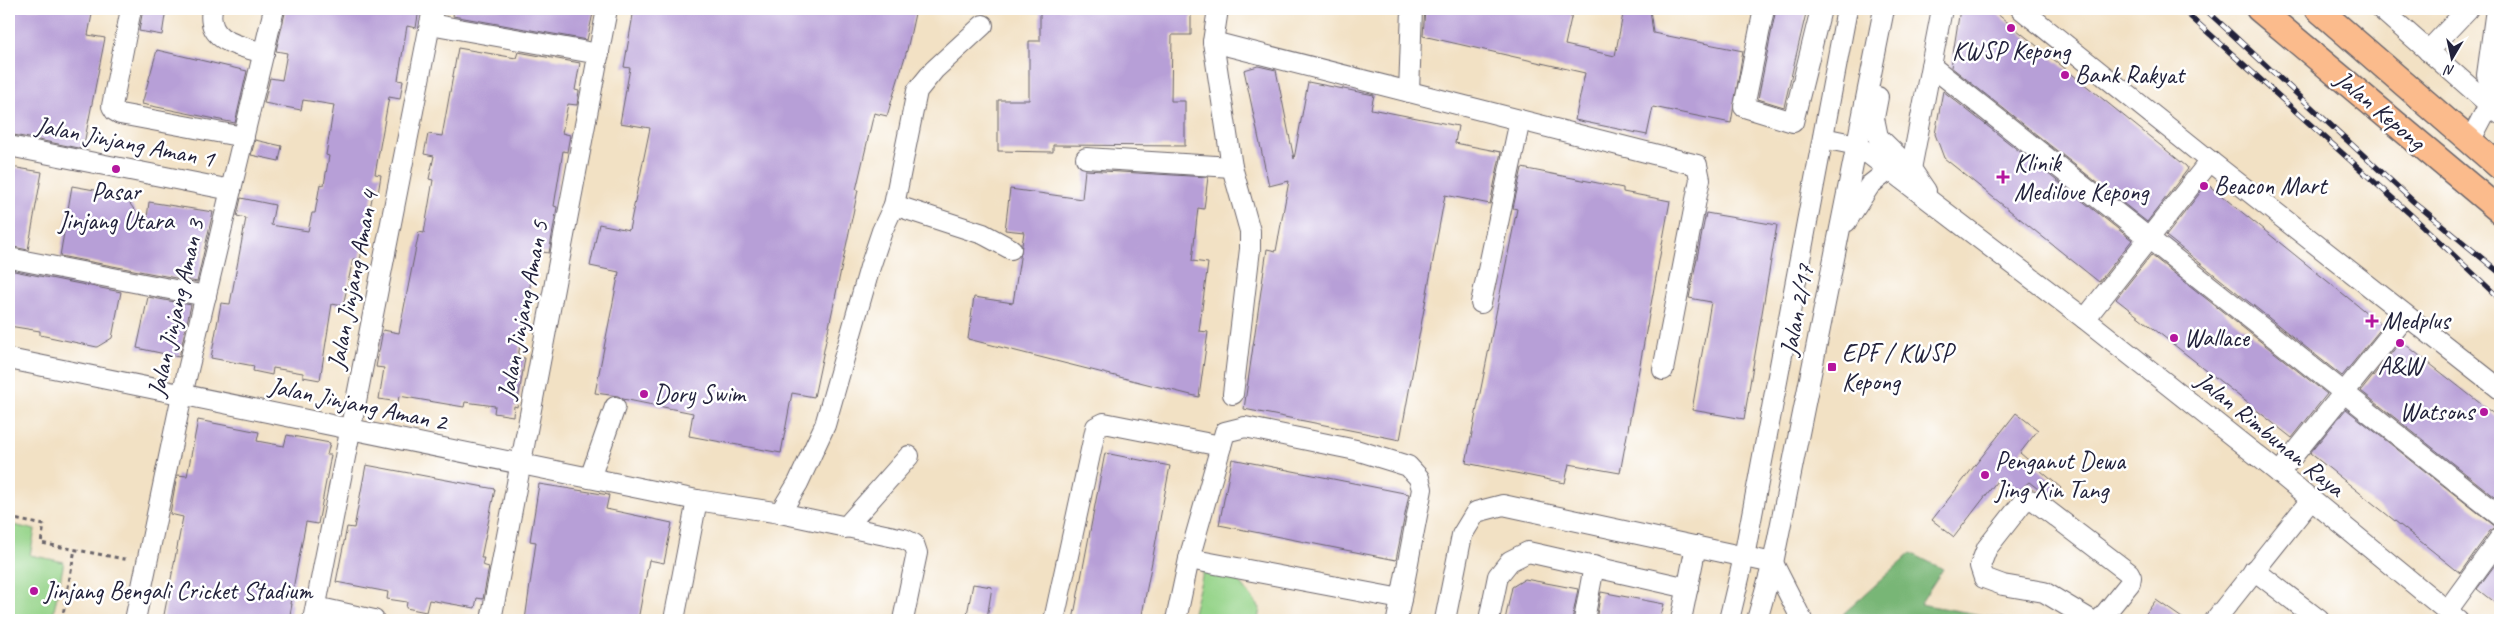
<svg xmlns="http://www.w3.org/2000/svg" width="2509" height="629" font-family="Caveat,sans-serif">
<rect width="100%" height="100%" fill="#fff"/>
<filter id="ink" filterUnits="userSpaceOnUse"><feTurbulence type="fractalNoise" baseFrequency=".02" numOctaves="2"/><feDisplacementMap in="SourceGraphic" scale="10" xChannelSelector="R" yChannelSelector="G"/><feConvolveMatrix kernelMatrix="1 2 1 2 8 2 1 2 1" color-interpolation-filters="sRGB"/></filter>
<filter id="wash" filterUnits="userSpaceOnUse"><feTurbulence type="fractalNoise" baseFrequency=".0096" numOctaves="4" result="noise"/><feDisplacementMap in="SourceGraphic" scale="20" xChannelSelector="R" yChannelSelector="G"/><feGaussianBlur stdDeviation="1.12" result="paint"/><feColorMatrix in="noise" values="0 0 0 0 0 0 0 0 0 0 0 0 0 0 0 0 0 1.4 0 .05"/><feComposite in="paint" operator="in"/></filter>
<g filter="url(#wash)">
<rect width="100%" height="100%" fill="#f2e1c4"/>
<!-- green -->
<g fill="#96d48a" stroke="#5c7b62">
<polygon points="9,524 35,530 30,555 64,562 52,620 9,620"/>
<polygon points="1204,569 1239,581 1260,608 1258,620 1191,620"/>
</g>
<!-- forest -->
<polygon fill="#78b676" stroke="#4d6c58" points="1911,553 1943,569 1920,604 2010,620 1876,620 1843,614"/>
<g id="blocks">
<!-- building -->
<g fill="#b79fd7">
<polygon points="14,9 93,9 88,35 105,38 83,149 9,134 9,37"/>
<polygon points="143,9 166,9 162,35 139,31"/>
<polygon points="286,9 419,9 416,28 407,26 398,80 403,81 400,99 389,97 375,174 381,175 378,194 373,193 360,260 353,259 343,306 332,304 320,380 303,377 303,373 273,368 272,375 253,371 254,366 211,358 221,303 230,304 246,218 237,216 241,198 275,205 271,225 308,231 312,213 315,213 320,184 324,185 329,156 326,155 334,105 303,100 301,110 264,103 270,78 282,80 287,53 276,51"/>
<polygon points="454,9 594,9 587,40 453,16"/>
<polygon points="634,9 916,9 907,50 887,116 874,113 856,190 858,190 814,397 792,393 781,453 689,436 693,413 623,399 618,396 595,393 619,272 590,266 599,224 629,230 650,128 620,123 630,68 624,67"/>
<polygon points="1040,9 1191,9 1191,35 1172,35 1171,101 1185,101 1185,146 1053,145 1053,152 998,151 998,100 1029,100 1029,41 1040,41"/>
<polygon points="1425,9 1573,9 1565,45 1615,56 1624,9 1650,9 1653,33 1743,51 1731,123 1653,107 1647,135 1575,120 1585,73 1423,36"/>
<polygon points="1776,9 1807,9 1784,107 1758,99"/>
<polygon points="1960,9 1991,9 2186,166 2188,169 2147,222 1951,67"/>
<polygon points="458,48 516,58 518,52 580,63 575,90 579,91 577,105 568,104 562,133 570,135 567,152 563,151 554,206 557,207 549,253 536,251 518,357 525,358 517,407 514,406 513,416 494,413 495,406 465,402 464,407 399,396 398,402 379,399 384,368 376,367 383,330 399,333 419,232 424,233 433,180 429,179 434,156 424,154 428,134 442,136"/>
<polygon points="157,50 247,71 235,123 142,104"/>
<polygon points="1258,66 1276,70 1294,159 1308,82 1374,95 1371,109 1458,126 1455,143 1501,152 1490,204 1445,195 1400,440 1244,409 1267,249 1276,251 1289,181 1269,186 1244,70"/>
<polygon points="1943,91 2132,240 2099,282 1944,158 1935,134"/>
<polygon points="255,140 282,146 279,161 251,155"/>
<polygon points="11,167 42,172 28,250 9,246 9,180"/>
<polygon points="1522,168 1623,188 1623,192 1670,201 1620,473 1569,464 1565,483 1466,463 1517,209 1513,208"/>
<polygon points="1085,170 1208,177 1204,209 1198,208 1192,261 1208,263 1199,331 1208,332 1199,397 968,339 974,297 1013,303 1024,232 1005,230 1010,189 1082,199"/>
<polygon points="2207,184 2383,326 2342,376 2166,236"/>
<polygon points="72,186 117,194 115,200 128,201 146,226 149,202 213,212 197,282 60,256"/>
<polygon points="1706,213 1777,225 1744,419 1692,410 1711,302 1689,298"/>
<polygon points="2151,255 2327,394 2292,438 2116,299"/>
<polygon points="9,270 121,292 112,338 97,347 40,335 40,331 9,326"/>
<polygon points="148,297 191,305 179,357 137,348"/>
<polygon points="2401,341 2500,419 2500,501 2361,391"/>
<polygon points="2346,409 2496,527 2490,531 2460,573 2310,453"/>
<polygon points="2016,413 2038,430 2020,453 2061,488 2051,499 2029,482 2017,492 2000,477 1954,537 1932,520"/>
<polygon points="198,420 259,432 257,441 284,446 287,435 330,443 327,455 331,455 318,524 306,522 290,604 292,604 289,620 163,620 183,517 170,514 177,475 187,476"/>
<polygon points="1105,453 1170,466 1141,620 1073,620"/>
<polygon points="1232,459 1409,494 1396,560 1219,525"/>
<polygon points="366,465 495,489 481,558 484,558 482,565 489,567 483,599 477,598 475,608 429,600 426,612 406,608 407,602 387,599 388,592 336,582 347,527 354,528"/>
<polygon points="539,484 609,495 606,509 672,523 664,563 649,560 638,620 525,620 536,542 530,541"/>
<polygon points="2500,558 2500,607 2477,589"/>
<polygon points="1525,579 1578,589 1572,620 1505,620 1512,587"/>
<polygon points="973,584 992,587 987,618 967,614"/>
<polygon points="1601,592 1664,604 1660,620 1596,620"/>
<polygon points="2156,600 2185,620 2141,620"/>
</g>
</g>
</g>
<g filter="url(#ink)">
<use href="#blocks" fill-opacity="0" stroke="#6b656b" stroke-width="1"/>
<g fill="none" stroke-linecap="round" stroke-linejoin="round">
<defs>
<g id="minor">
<polyline points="131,9 112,106 115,111 120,114 244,137"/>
<path d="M 212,9 C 206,42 238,45 264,53"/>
<polyline points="1218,9 1213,42 1232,167 1250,231 1250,249 1233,394"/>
<polyline points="1764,9 1744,107 1793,122 1821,9"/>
<polyline points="2021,9 2210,161 2500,389"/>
<polyline points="2381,9 2500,114"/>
<polyline points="430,24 599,54"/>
<polyline points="1213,42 1697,165 1700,179 1663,370"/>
<polyline points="2428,51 2468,9"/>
<polyline points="1931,66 2500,516"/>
<polyline points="1409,92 1412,9"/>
<polyline points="1878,97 1874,118 1878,137 1911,169 1926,191"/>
<polyline points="1823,138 1857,145 2085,319 2279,473 2458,620"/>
<polyline points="2470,141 2489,105 2491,89 2487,75 2496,9"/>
<polyline points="9,146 231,190"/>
<polyline points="1086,158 1232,167"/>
<polyline points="1911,169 1942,9"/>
<polyline points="894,205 983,234 1011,249"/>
<polyline points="1846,222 1870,185 1889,170"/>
<polyline points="9,258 206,296"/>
<polyline points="1481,303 1520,120"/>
<polyline points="2085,319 2210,161"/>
<polyline points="9,359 697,500 780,513 798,483 825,425 870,267 882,231 894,205 917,91 934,70 983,25"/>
<polyline points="2279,473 2406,316"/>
<polyline points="590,478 615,407"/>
<polyline points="780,513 904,539 914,544 917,553 903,620"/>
<polyline points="845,528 909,456"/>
<polyline points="1189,559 1401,599"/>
<polyline points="1773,563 1802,620"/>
<polyline points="2254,570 2319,620"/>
<polyline points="316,607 374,620"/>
<polyline points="2447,611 2500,538"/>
<polyline points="135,620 182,395 274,9"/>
<polyline points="313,620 433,9"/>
<polyline points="491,620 607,9"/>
<polyline points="674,620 697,500"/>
<polyline points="1054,620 1096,427 1104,423 1221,446"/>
<polyline points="1176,620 1189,559 1225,432 1245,427 1356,450 1408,466 1419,478 1422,489 1397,620"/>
<polyline points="1445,620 1462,535 1476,512 1503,505 1773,563"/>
<polyline points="1489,620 1498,576 1510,561 1528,552 1688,588"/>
<polyline points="1584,620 1594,566"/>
<polyline points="1681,620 1696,546"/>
<polyline points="1729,620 1744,557 1847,9"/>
<polyline points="1757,620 1773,563 1884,9"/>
<polyline points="2091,620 2044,592 2003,585 1984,578 1980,566 1987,548 2023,502 2029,500 2035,501 2129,573 2131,577 2130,583 2100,620"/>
<polyline points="2215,620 2310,501"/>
</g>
<g id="major">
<polyline points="2259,9 2500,211"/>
<polyline points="2318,9 2500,167"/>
</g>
</defs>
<!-- minor casing -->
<use href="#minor" stroke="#6b656b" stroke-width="22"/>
<!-- major casing -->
<use href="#major" stroke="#6b656b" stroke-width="28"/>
<!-- path -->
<g stroke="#6b656b" stroke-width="3" stroke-dasharray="4 4" stroke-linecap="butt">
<polyline points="9,518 44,525 41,543 129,560"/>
<polyline points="62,620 75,549"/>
</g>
<!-- minor -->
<use href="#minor" stroke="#fff" stroke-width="20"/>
<!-- major -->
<use href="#major" stroke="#fbbb8c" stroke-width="25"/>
<defs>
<g id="rail">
<polyline points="2182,9 2410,214 2500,299"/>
<polyline points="2205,9 2414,202 2500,273"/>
</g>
</defs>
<!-- rail casing -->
<use href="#rail" stroke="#22223b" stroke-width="5.5"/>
<!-- rail -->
<use href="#rail" stroke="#fff" stroke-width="4" stroke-dasharray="11" stroke-linecap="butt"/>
</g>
</g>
<!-- markers -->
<g fill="#b5179e" stroke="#fff" stroke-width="2">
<circle cx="2011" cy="28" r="5"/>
<circle cx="2065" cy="75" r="5"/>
<circle cx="116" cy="169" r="5"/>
<path d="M2000.5 169.5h5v5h5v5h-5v5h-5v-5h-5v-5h5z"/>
<circle cx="2204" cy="186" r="5"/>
<path d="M2369.5 313.5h5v5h5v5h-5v5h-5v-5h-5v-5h5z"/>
<circle cx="2174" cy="338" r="5"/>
<circle cx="2400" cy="343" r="5"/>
<rect x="1827" y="362" width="10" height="10" rx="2.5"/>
<circle cx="644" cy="394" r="5"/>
<circle cx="2484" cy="412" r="5"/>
<circle cx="1985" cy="475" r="5"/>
<circle cx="34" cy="591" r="5"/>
</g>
<g text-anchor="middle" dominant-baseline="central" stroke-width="5" stroke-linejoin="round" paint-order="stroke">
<!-- poi labels -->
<g font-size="25" fill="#22223b" stroke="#fff" text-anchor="start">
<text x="2011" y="51" text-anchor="middle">KWSP Kepong</text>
<text x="2075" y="75">Bank Rakyat</text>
<text x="2014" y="163">Klinik<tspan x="2014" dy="29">Medilove Kepong</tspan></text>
<text x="2214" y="186">Beacon Mart</text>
<text x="116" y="192" text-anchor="middle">Pasar<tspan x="116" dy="29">Jinjang Utara</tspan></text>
<text x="2382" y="321">Medplus</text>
<text x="2184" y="338">Wallace</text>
<text x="1842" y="353">EPF / KWSP<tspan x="1842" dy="29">Kepong</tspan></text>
<text x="2400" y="366" text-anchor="middle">A&amp;W</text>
<text x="654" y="394">Dory Swim</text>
<text x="2474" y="412" text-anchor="end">Watsons</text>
<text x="1995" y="461">Penganut Dewa<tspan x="1995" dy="29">Jing Xin Tang</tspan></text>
<text x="44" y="591">Jinjang Bengali Cricket Stadium</text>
</g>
<!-- street labels -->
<g font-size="25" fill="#22223b" stroke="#fff">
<text transform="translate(2380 110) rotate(40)">Jalan Kepong</text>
<text transform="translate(125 142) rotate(11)">Jalan Jinjang Aman 1</text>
<text transform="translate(353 280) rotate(-79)">Jalan Jinjang Aman 4</text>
<text transform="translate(176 308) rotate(-77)">Jalan Jinjang Aman 3</text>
<text transform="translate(523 310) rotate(-79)">Jalan Jinjang Aman 5</text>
<text transform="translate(1797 310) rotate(-79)">Jalan 2/17</text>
<text transform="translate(358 404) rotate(12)">Jalan Jinjang Aman 2</text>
<text transform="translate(2270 434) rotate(39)">Jalan Rimbunan Raya</text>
</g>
</g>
<!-- margin -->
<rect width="2509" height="629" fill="none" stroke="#fff" stroke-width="30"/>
<!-- north arrow -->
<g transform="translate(2452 58) rotate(189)" stroke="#ffffff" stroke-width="4" paint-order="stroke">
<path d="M0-4L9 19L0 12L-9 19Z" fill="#22223b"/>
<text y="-8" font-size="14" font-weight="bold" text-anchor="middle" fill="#22223b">N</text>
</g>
</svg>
